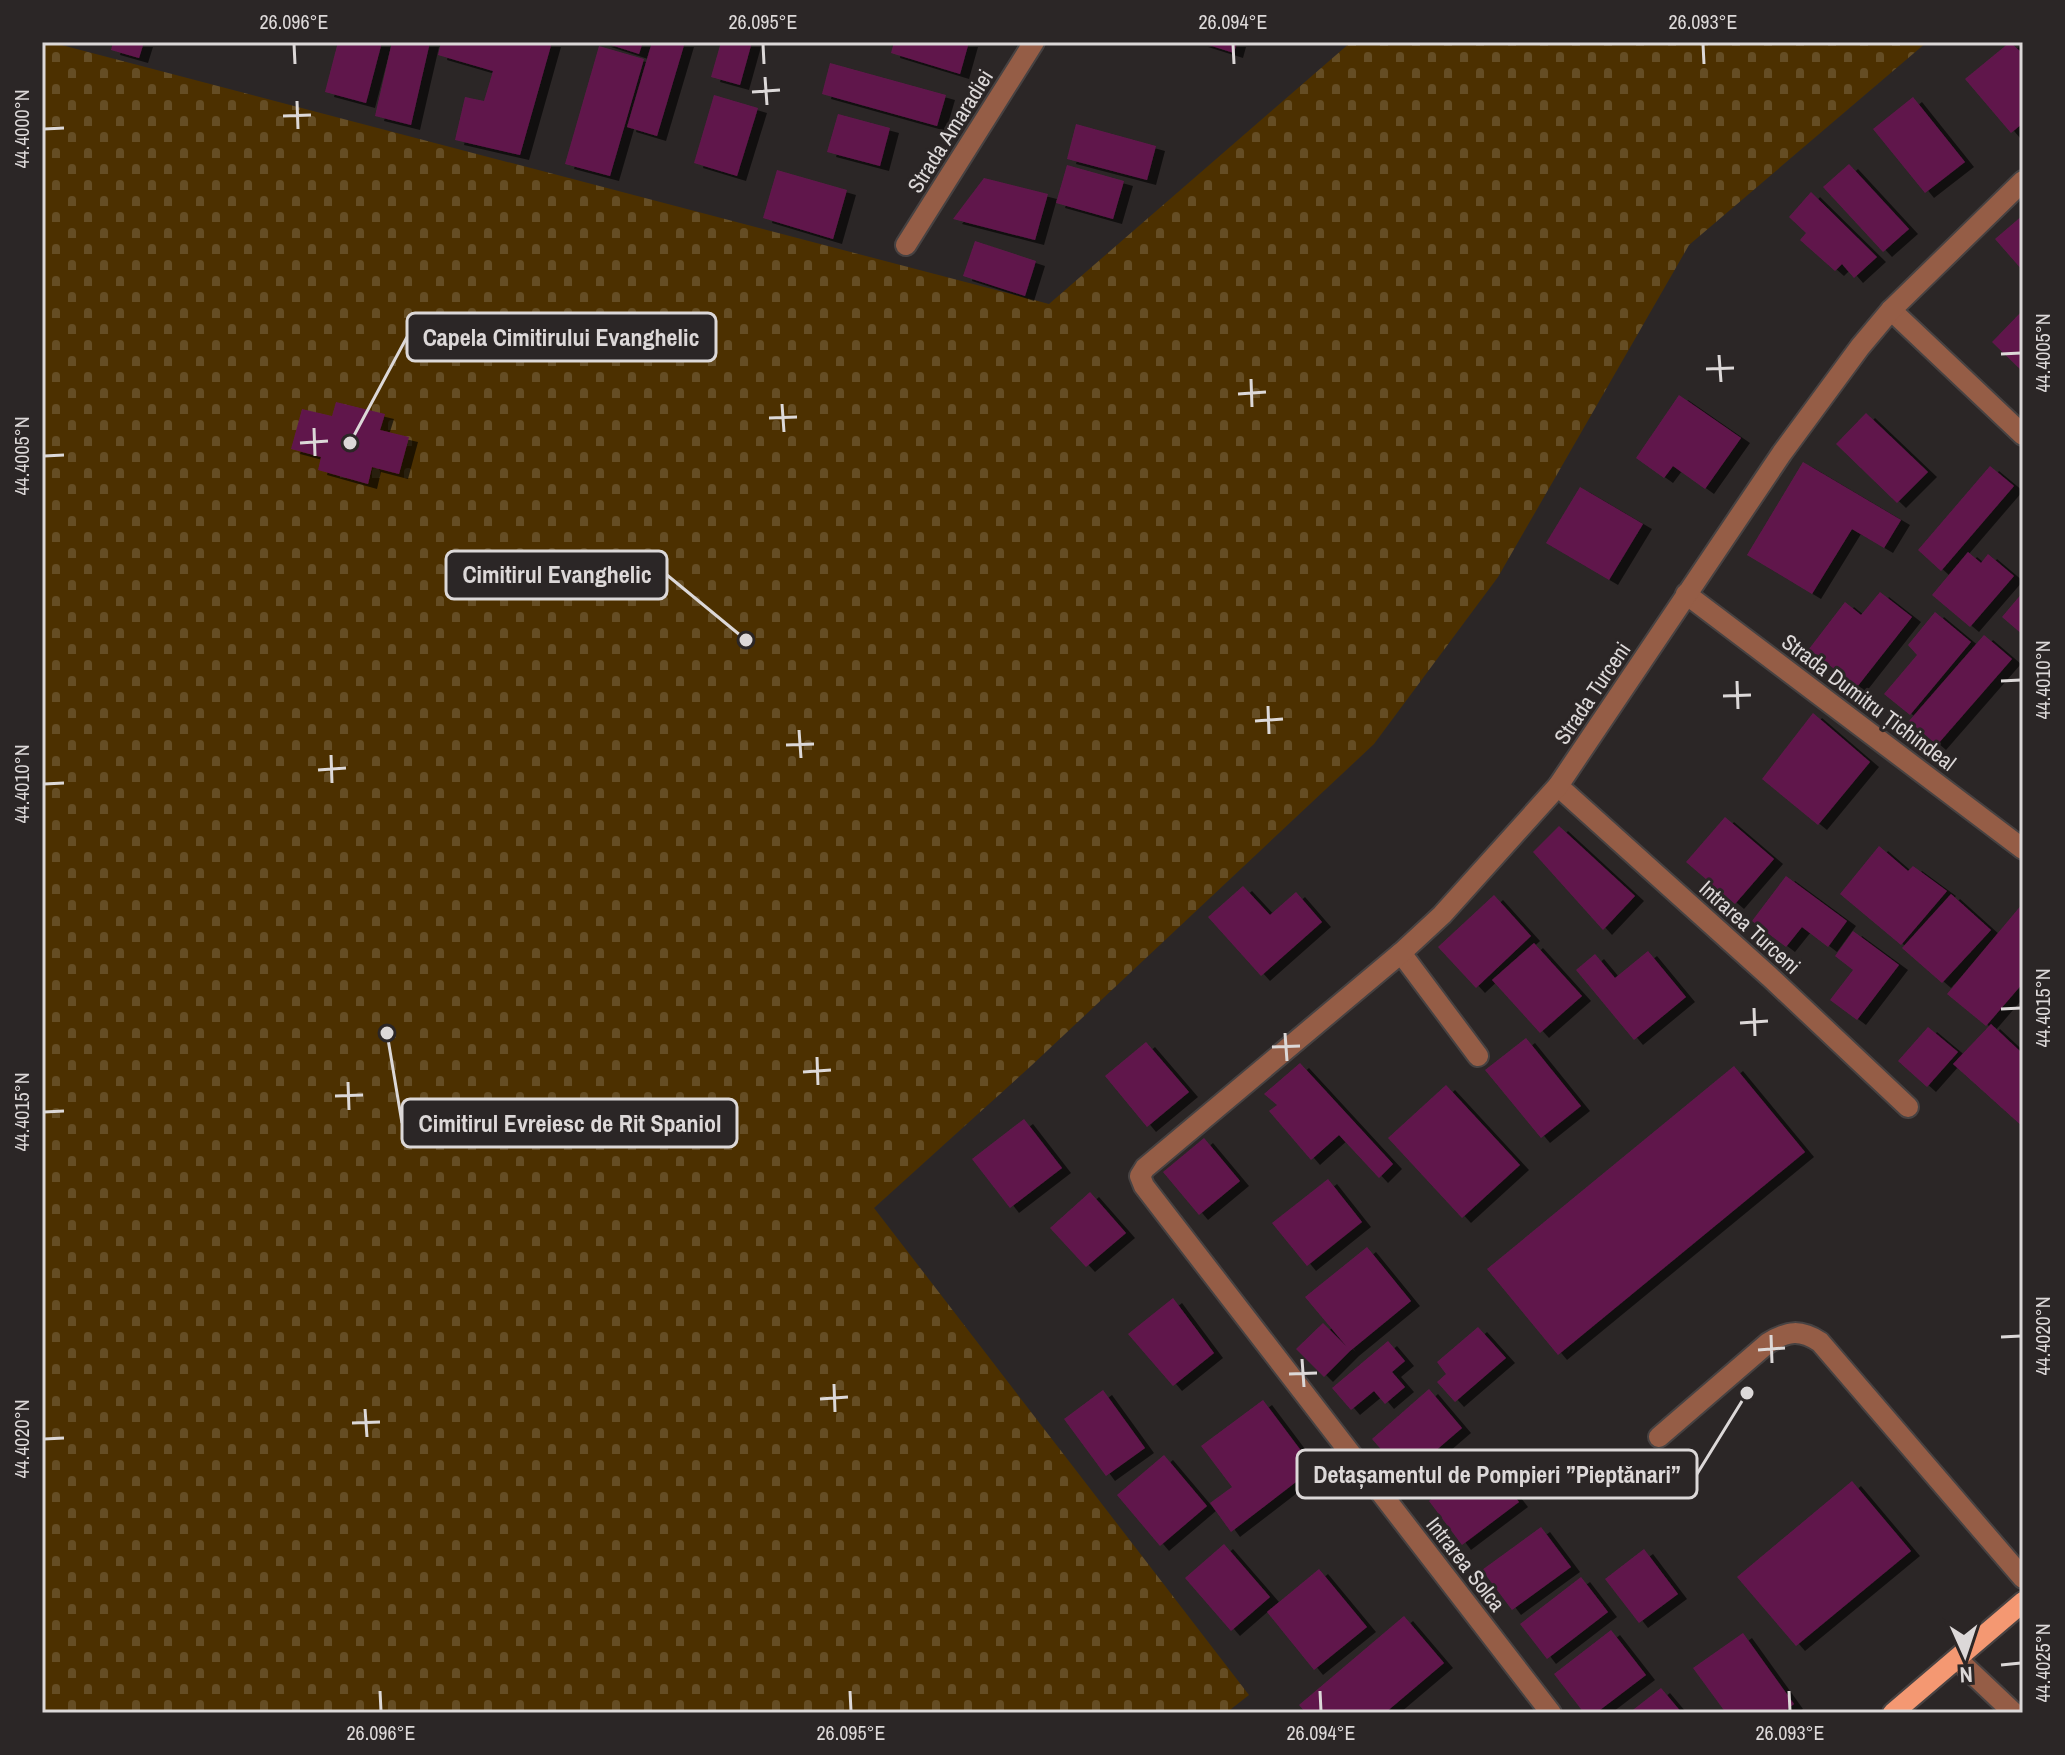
<svg xmlns="http://www.w3.org/2000/svg" width="2065" height="1755" font-family="'Archivo Narrow',sans-serif">
<defs>
<pattern id="cemetery-stones" width="16" height="16" patternUnits="userSpaceOnUse" patternTransform="scale(2)"><rect width="16" height="16" fill="#4c3000"/><path d="M2 7V4a2 2 0 0 1 4 0v3zM10 15v-3a2 2 0 0 1 4 0v3z" fill="#654d24"/></pattern>
<filter id="shadow"><feDropShadow dx="9" dy="5" stdDeviation="0" flood-color="#0009"/></filter>
</defs>
<rect width="100%" height="100%" fill="#2b2626"/>
<!-- cemetery -->
<polygon fill="url(#cemetery-stones)" points="42,42 50,42 1049,304 1351,42 1927,42 1689,245 1498,577 1374,744 1032,1065 874,1208 1249,1695 1226,1713 42,1713"/>
<!-- building -->
<g fill="#61184c" filter="url(#shadow)">
<polygon points="113,42 144,42 139,58 111,50"/>
<polygon points="338,42 382,42 366,103 325,92"/>
<polygon points="392,42 430,42 411,125 375,116"/>
<polygon points="441,42 552,42 520,155 455,140 465,97 484,101 493,71 438,55"/>
<polygon points="602,42 643,42 639,54"/>
<polygon points="652,42 685,42 657,136 627,127"/>
<polygon points="721,42 752,42 740,85 711,77"/>
<polygon points="894,42 969,42 960,74 891,53"/>
<polygon points="1199,42 1237,42 1234,53"/>
<polygon points="2010,42 2023,54 2023,123 2011,133 1965,79"/>
<polygon points="599,46 644,59 610,176 565,164"/>
<polygon points="830,63 946,95 937,126 822,94"/>
<polygon points="714,95 758,108 737,176 694,163"/>
<polygon points="1913,97 1965,162 1925,193 1873,129"/>
<polygon points="838,114 890,128 880,166 827,152"/>
<polygon points="1076,124 1156,146 1147,180 1067,159"/>
<polygon points="1849,164 1909,229 1883,252 1823,187"/>
<polygon points="1067,165 1124,181 1113,219 1056,203"/>
<polygon points="777,170 847,190 833,239 763,218"/>
<polygon points="984,178 1048,194 1035,240 953,219"/>
<polygon points="1811,192 1877,257 1854,278 1842,264 1835,271 1800,240 1806,233 1789,217"/>
<polygon points="2023,215 2023,271 1995,239"/>
<polygon points="975,241 1036,261 1025,296 963,276"/>
<polygon points="2023,310 2023,372 1992,342"/>
<polygon points="1679,395 1741,438 1705,489 1673,466 1664,478 1636,458"/>
<polygon points="336,402 385,414 380,430 409,437 399,474 372,467 368,484 318,470 321,457 291,449 302,409 332,416"/>
<polygon points="1866,413 1928,472 1897,503 1836,444"/>
<polygon points="1803,462 1901,520 1884,548 1852,529 1812,594 1747,555"/>
<polygon points="1990,466 2014,486 1941,571 1918,550"/>
<polygon points="1580,487 1643,524 1609,580 1546,543"/>
<polygon points="1968,552 1981,563 1988,554 2014,576 1970,627 1932,595"/>
<polygon points="1880,592 1912,617 1857,687 1809,649 1845,602 1861,615"/>
<polygon points="2023,592 2023,635 2002,617"/>
<polygon points="1935,612 1971,642 1910,715 1884,694 1917,655 1908,645"/>
<polygon points="1984,635 2012,659 1937,745 1909,721"/>
<polygon points="1813,713 1870,762 1818,825 1762,779"/>
<polygon points="1725,817 1774,859 1735,904 1686,862"/>
<polygon points="1559,826 1635,896 1603,930 1533,852"/>
<polygon points="1879,846 1908,871 1913,866 1947,891 1901,945 1840,894"/>
<polygon points="1786,876 1847,921 1828,947 1802,927 1786,947 1752,921"/>
<polygon points="1243,886 1270,915 1296,892 1322,922 1261,976 1208,917"/>
<polygon points="1951,894 1991,930 1942,983 1902,948"/>
<polygon points="1494,895 1531,936 1476,988 1438,947"/>
<polygon points="2023,903 2023,983 1986,1026 1947,994"/>
<polygon points="1853,931 1899,965 1857,1020 1830,1000 1853,970 1835,956"/>
<polygon points="1534,943 1582,996 1540,1033 1492,980"/>
<polygon points="1648,951 1686,997 1634,1040 1576,970 1595,954 1615,978"/>
<polygon points="1991,1024 2023,1054 2023,1127 1953,1064"/>
<polygon points="1928,1027 1958,1052 1927,1087 1898,1061"/>
<polygon points="1526,1038 1581,1106 1541,1138 1485,1070"/>
<polygon points="1146,1042 1189,1092 1147,1127 1105,1076"/>
<polygon points="1300,1063 1393,1164 1379,1178 1339,1135 1311,1160 1269,1111 1277,1105 1264,1094"/>
<polygon points="1734,1066 1805,1152 1558,1355 1487,1269"/>
<polygon points="1446,1085 1520,1165 1462,1218 1388,1138"/>
<polygon points="1024,1119 1062,1168 1010,1208 972,1159"/>
<polygon points="1204,1138 1240,1181 1199,1215 1163,1172"/>
<polygon points="1328,1179 1362,1222 1307,1266 1272,1223"/>
<polygon points="1090,1192 1126,1233 1086,1267 1050,1228"/>
<polygon points="1367,1247 1411,1301 1350,1351 1324,1377 1296,1349 1323,1323 1347,1347 1305,1297"/>
<polygon points="1173,1298 1214,1353 1173,1386 1128,1334"/>
<polygon points="1478,1327 1506,1358 1455,1402 1437,1382 1446,1374 1437,1362"/>
<polygon points="1388,1341 1405,1361 1392,1372 1405,1387 1385,1404 1374,1391 1351,1410 1332,1388"/>
<polygon points="1429,1389 1462,1428 1405,1477 1372,1439"/>
<polygon points="1103,1390 1145,1448 1106,1476 1064,1419"/>
<polygon points="1263,1400 1314,1468 1231,1532 1210,1503 1232,1487 1201,1446"/>
<polygon points="1164,1455 1207,1506 1160,1546 1117,1495"/>
<polygon points="1485,1458 1519,1502 1462,1545 1429,1501"/>
<polygon points="1852,1481 1911,1551 1796,1646 1737,1577"/>
<polygon points="1541,1527 1571,1567 1512,1610 1482,1570"/>
<polygon points="1224,1544 1270,1597 1231,1631 1185,1578"/>
<polygon points="1644,1549 1678,1594 1639,1623 1605,1579"/>
<polygon points="1319,1569 1367,1627 1314,1670 1267,1612"/>
<polygon points="1581,1577 1608,1612 1547,1659 1520,1624"/>
<polygon points="1404,1616 1444,1663 1385,1713 1306,1713 1299,1705"/>
<polygon points="1611,1630 1646,1675 1596,1713 1584,1713 1554,1674"/>
<polygon points="1743,1633 1794,1704 1782,1713 1726,1713 1693,1668"/>
<polygon points="1661,1688 1682,1713 1629,1713"/>
</g>
<g fill="none" stroke-linecap="round" stroke-linejoin="round">
<defs>
<g id="minor">
<polyline points="906,245 1034,42"/>
<polyline points="1891,310 2023,435"/>
<polyline points="1686,594 2023,849"/>
<polyline points="1558,786 1770,977 1908,1107"/>
<polyline points="1401,953 1478,1056"/>
<path d="M 1659,1437 L 1768,1343 C 1788,1331 1800,1329 1820,1342 L 2023,1578"/>
<polyline points="1957,1659 2014,1713"/>
<polyline points="1551,1713 1144,1186 1140,1176 1145,1168 1401,953 1442,915 1558,786 1782,453 1860,347 1891,310 2023,181"/>
</g>
<polyline id="major" points="1893,1713 2023,1602"/>
</defs>
<!-- minor casing -->
<use href="#minor" stroke="#474242" stroke-width="24"/>
<!-- major casing -->
<use href="#major" stroke="#474242" stroke-width="24"/>
<!-- minor -->
<use href="#minor" stroke="#955d46" stroke-width="20"/>
<!-- major -->
<use href="#major" stroke="#f49872" stroke-width="20"/>
</g>
<!-- ticks -->
<path fill="none" stroke="#dcd8d8" stroke-width="3" d="M 294,44 L 295,64M 763,44 L 764,64M 1233,44 L 1234,64M 1703,44 L 1704,64M 765,77 L 767,105M 752,92 L 780,90M 297,101 L 298,129M 283,116 L 311,115M 44,129 L 64,128M 2001,354 L 2021,353M 1719,355 L 1721,382M 1706,369 L 1734,368M 1251,379 L 1252,407M 1238,394 L 1266,392M 782,404 L 784,432M 769,418 L 797,417M 314,428 L 315,456M 300,443 L 328,441M 44,456 L 64,455M 1737,681 L 1738,709M 2001,681 L 2021,680M 1723,696 L 1751,695M 1268,706 L 1269,734M 1255,721 L 1283,719M 799,730 L 801,758M 786,745 L 814,744M 331,755 L 332,783M 318,770 L 346,768M 44,784 L 64,783M 1754,1008 L 1755,1036M 2001,1009 L 2021,1008M 1740,1023 L 1768,1021M 1285,1033 L 1287,1061M 1272,1047 L 1300,1046M 817,1057 L 818,1085M 803,1072 L 831,1070M 348,1082 L 349,1110M 335,1096 L 363,1095M 44,1112 L 64,1111M 1771,1335 L 1772,1363M 2001,1337 L 2021,1336M 1758,1350 L 1785,1348M 1302,1359 L 1304,1387M 1289,1374 L 1317,1373M 834,1384 L 835,1412M 820,1399 L 848,1397M 365,1409 L 367,1437M 352,1423 L 380,1422M 44,1439 L 64,1438M 2001,1665 L 2021,1663M 380,1691 L 381,1711M 850,1691 L 851,1711M 1320,1691 L 1321,1711M 1789,1691 L 1790,1711"/>
<g text-anchor="middle" dominant-baseline="central" stroke-width="6" stroke-linejoin="round" paint-order="stroke">
<!-- street labels -->
<g font-size="22" fill="#dcd8d8" stroke="#2b2626">
<text transform="translate(950 131) rotate(-58)">Strada Amaradiei</text>
<text transform="translate(1592 693) rotate(-56)">Strada Turceni</text>
<text transform="translate(1869 702) rotate(37)">Strada Dumitru Țichindeal</text>
<text transform="translate(1750 927) rotate(42)">Intrarea Turceni</text>
<text transform="translate(1466 1564) rotate(52)">Intrarea Solca</text>
</g>
</g>
<!-- callouts -->
<path fill="none" stroke="#dcd8d8" stroke-width="3" d="M350 443L407 337M746 640L667 575M387 1033L402 1123M1747 1393L1697 1474"/>
<g fill="#dcd8d8" stroke="#2b2626" stroke-width="3">
<circle cx="350" cy="443" r="8"/>
<circle cx="746" cy="640" r="8"/>
<circle cx="387" cy="1033" r="8"/>
<circle cx="1747" cy="1393" r="8"/>
</g>
<g fill="#2b2626" stroke="#dcd8d8" stroke-width="3">
<rect x="407" y="313" width="309" height="48" rx="8"/>
<rect x="446" y="551" width="221" height="48" rx="8"/>
<rect x="402" y="1099" width="335" height="48" rx="8"/>
<rect x="1297" y="1450" width="400" height="48" rx="8"/>
</g>
<g font-size="24" text-anchor="middle" font-weight="bold" fill="#dcd8d8">
<text x="561" y="346">Capela Cimitirului Evanghelic</text>
<text x="557" y="583">Cimitirul Evanghelic</text>
<text x="570" y="1132">Cimitirul Evreiesc de Rit Spaniol</text>
<text x="1497" y="1483">Detașamentul de Pompieri ”Pieptănari”</text>
</g>
<!-- border -->
<rect width="2065" height="1755" fill="none" stroke="#2b2626" stroke-width="88"/>
<!-- north arrow -->
<g transform="translate(1965 1655) rotate(177)" stroke="#2b2626" stroke-width="6" paint-order="stroke">
<path d="M0-6L14 30L0 20L-14 30Z" fill="#dcd8d8"/>
<text y="-12" font-size="22" font-weight="bold" text-anchor="middle" fill="#dcd8d8">N</text>
</g>
<rect x="44" y="44" width="1977" height="1667" fill="none" stroke="#dcd8d8" stroke-width="3"/>
<g font-size="20" text-anchor="middle" fill="#dcd8d8">
<text x="294" y="29">26.096°E</text>
<text x="763" y="29">26.095°E</text>
<text x="1233" y="29">26.094°E</text>
<text x="1703" y="29">26.093°E</text>
<text transform="translate(22 129) rotate(-90)" y="7">44.4000°N</text>
<text transform="translate(2043 353) rotate(-90)" y="7">44.4005°N</text>
<text transform="translate(22 456) rotate(-90)" y="7">44.4005°N</text>
<text transform="translate(2043 680) rotate(-90)" y="7">44.4010°N</text>
<text transform="translate(22 784) rotate(-90)" y="7">44.4010°N</text>
<text transform="translate(2043 1008) rotate(-90)" y="7">44.4015°N</text>
<text transform="translate(22 1112) rotate(-90)" y="7">44.4015°N</text>
<text transform="translate(2043 1336) rotate(-90)" y="7">44.4020°N</text>
<text transform="translate(22 1439) rotate(-90)" y="7">44.4020°N</text>
<text transform="translate(2043 1663) rotate(-90)" y="7">44.4025°N</text>
<text x="381" y="1740">26.096°E</text>
<text x="851" y="1740">26.095°E</text>
<text x="1321" y="1740">26.094°E</text>
<text x="1790" y="1740">26.093°E</text>
</g>
</svg>
